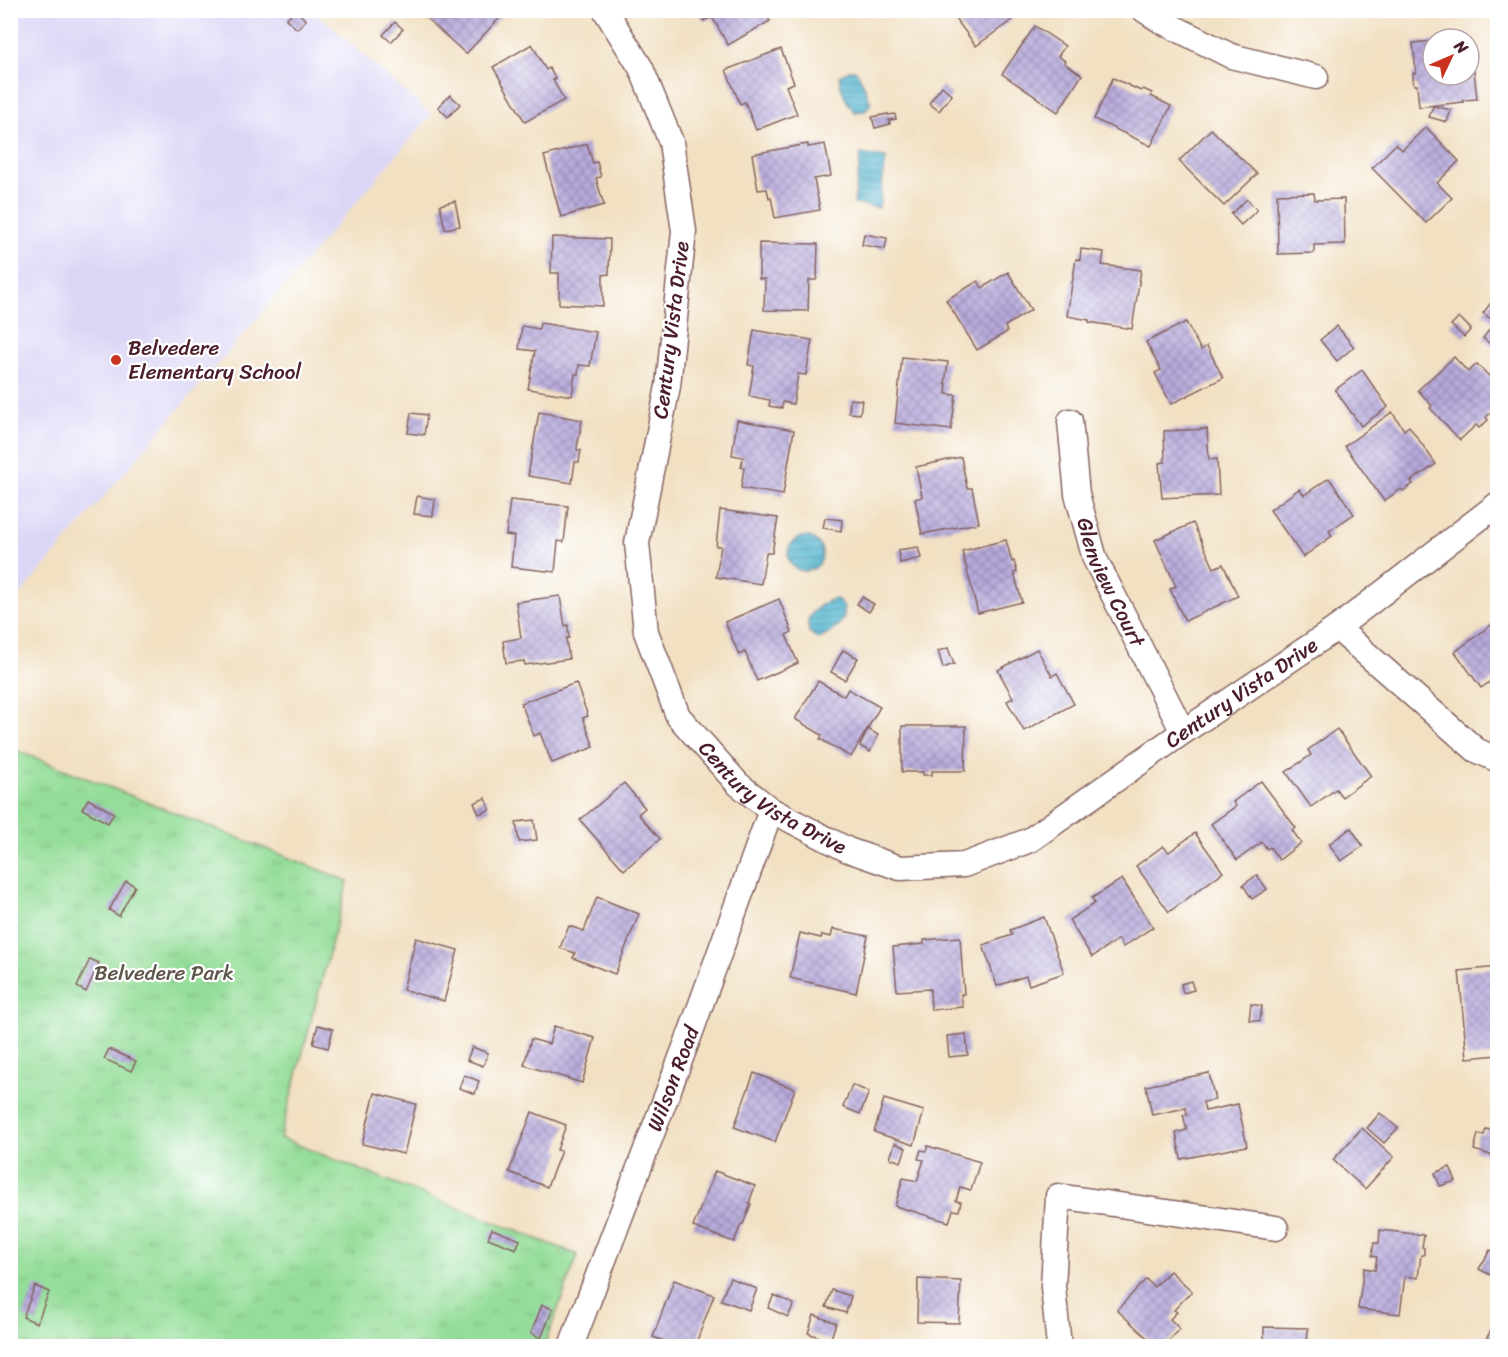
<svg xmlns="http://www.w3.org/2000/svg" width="1508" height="1357" font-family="Sriracha,sans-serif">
<defs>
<pattern id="grass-tufts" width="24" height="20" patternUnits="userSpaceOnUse" patternTransform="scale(1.5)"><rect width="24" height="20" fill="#95de9a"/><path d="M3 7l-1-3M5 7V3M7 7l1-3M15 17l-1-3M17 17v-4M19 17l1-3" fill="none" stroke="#82be85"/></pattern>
<pattern id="water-rules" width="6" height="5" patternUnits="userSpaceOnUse" patternTransform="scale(1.5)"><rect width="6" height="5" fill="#51b5d0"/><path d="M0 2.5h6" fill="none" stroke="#4593a9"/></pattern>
<pattern id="building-cross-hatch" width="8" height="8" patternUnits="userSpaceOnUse" patternTransform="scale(1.5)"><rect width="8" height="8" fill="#b7aadc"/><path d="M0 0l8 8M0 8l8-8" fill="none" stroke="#978ab3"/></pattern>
</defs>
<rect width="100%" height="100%" fill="#fff"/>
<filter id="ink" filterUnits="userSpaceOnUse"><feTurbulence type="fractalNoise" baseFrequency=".0167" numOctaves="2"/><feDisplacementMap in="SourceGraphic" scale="12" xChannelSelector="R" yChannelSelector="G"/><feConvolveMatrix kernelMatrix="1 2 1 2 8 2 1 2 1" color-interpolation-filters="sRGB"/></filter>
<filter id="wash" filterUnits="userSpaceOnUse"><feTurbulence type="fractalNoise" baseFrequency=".008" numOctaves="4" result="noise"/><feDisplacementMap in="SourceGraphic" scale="24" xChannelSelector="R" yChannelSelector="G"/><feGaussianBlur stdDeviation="1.35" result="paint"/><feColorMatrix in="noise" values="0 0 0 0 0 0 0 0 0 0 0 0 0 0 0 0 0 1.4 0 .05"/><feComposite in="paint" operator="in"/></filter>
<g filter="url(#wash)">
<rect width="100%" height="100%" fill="#f1e0c2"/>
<!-- built -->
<polygon fill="#dcd6f6" points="11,11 314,11 431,115 11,605"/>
<!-- grass -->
<polygon fill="url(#grass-tufts)" stroke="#707e62" stroke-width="1.5" points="10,748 348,881 280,1138 578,1255 544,1346 11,1346"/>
<!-- water -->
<g fill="url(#water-rules)" stroke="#4e6a7e" stroke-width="1.5">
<path d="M 849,70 L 855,70 C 864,79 865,92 871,103 L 865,111 L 855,112 C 847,104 839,88 840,76 Z"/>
<polygon points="861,154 886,158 879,208 854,204"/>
<circle cx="805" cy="554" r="17"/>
<path d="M 832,599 L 837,599 L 844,607 C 844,611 845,615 843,618 C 840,626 826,637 818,639 L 809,632 C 809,630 807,624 808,621 C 810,612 824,602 832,599 Z"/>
</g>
<g id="blocks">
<!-- building -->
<g fill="url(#building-cross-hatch)">
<polygon points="295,10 306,20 297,29 286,19"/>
<polygon points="428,10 500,10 503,14 466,54 424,16"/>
<polygon points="698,10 763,10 770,21 728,45 712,17 704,21"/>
<polygon points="949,10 1005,10 1012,20 976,46"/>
<polygon points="395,22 403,29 391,42 383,35"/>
<polygon points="1035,26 1065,46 1058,56 1065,61 1064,63 1082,75 1058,112 1002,74"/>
<polygon points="1433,41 1433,75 1469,75 1469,71 1474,70 1477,99 1463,100 1463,102 1419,107 1417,85 1414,85 1413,80 1413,73 1416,73 1413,43"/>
<polygon points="532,44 546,70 549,68 556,79 553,80 564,100 525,122 493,67"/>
<polygon points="781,49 794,83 786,86 797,114 756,130 745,102 740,104 726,70"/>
<polygon points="1113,78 1141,91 1143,89 1152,93 1151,96 1171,106 1151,146 1094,119"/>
<polygon points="942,86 952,95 939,111 929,103"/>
<polygon points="450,95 460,104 448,117 438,107"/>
<polygon points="1433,106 1451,110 1447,122 1429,117"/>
<polygon points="888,114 888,115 895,114 896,119 889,120 890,124 875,128 872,117"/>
<polygon points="1426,127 1459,161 1437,183 1452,198 1426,223 1372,168 1396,144 1402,150"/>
<polygon points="1211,129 1257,174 1224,206 1179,161"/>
<polygon points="587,144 593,163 597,162 601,177 596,178 604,205 561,217 544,156"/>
<polygon points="808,144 808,147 825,144 831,176 814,179 820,210 775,218 771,197 769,198 767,189 758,190 752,154"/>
<polygon points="1314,193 1315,200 1344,199 1345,244 1314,245 1314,253 1278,254 1277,194"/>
<polygon points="1247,199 1257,210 1241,225 1231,214"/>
<polygon points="455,201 460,226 445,229 440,205"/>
<polygon points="864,234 887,238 885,249 862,245"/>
<polygon points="552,237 610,239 609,274 603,275 603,306 559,304 559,273 551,273"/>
<polygon points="759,243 818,244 817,278 816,280 809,280 808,311 764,310 765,279 759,279"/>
<polygon points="1081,249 1104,252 1102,265 1141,270 1132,329 1089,322 1089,320 1067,316 1076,259 1080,260"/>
<polygon points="1008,272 1031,310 1005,326 1007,332 977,350 946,300 978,281 982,288"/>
<polygon points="1498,294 1498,350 1483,338 1495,322 1483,313"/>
<polygon points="1459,317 1471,329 1464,337 1451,325"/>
<polygon points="1186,322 1201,350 1207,346 1223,378 1171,404 1155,373 1161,370 1146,342"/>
<polygon points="540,323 596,332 590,366 579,365 578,374 575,374 572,396 528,389 535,351 519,349 522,326 539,329"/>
<polygon points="1337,326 1354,347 1337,361 1320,340"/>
<polygon points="754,330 812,340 806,375 798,374 793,404 783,402 782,408 774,407 769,406 770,400 749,396 754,366 748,365"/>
<polygon points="902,357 948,362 945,384 947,384 946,394 956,395 951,430 895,423"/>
<polygon points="1454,357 1468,372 1477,364 1498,385 1498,406 1486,417 1488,420 1479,428 1476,425 1460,440 1430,408 1432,406 1418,390"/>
<polygon points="1362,370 1388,407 1361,426 1335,390"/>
<polygon points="850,399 862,400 860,414 849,413"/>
<polygon points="539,412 582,420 577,448 577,450 581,450 579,462 575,462 572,483 528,476"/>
<polygon points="1392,412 1404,430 1409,426 1436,464 1411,481 1413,484 1406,489 1403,491 1401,489 1384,501 1345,446"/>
<polygon points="411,413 427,415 424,435 408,433"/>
<polygon points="737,420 794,430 783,495 741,488 744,468 741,467 743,457 732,455"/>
<polygon points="1207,429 1209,460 1217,459 1219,495 1162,498 1159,463 1165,462 1164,431"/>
<polygon points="961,457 967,488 972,488 979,523 922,534 915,499 922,497 916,467"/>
<polygon points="1329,478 1354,514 1329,531 1332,536 1303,557 1270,510 1299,489 1304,495"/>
<polygon points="417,496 435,499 433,516 414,514"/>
<polygon points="510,500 568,506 564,542 558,541 555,572 511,567 514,536 506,535"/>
<polygon points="720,510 778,518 772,553 766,553 761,584 716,577 721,546 716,546"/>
<polygon points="825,518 842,520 841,531 823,528"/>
<polygon points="1193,523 1214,568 1223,564 1238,596 1185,621 1170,589 1176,586 1175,584 1155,540"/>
<polygon points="1006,540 1012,562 1014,561 1016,568 1017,572 1014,573 1022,602 978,613 962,551"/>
<polygon points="918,547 921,558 900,563 898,550"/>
<polygon points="560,596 565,626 568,625 568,630 569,638 566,638 569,659 525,665 524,661 506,663 503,641 521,638 516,602"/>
<polygon points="862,597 874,604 869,612 857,604"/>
<polygon points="779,599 792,632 786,635 798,663 757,681 745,652 739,655 725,622"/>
<polygon points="1498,620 1498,676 1481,688 1455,652"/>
<polygon points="948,648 954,664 943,668 938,651"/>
<polygon points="1037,649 1052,676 1057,673 1074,704 1024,731 1007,701 1013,698 998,670"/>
<polygon points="843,650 858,658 845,680 831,672"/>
<polygon points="818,681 844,696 848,689 880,707 851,757 820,739 822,735 795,719"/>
<polygon points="576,683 588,716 583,718 594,747 552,763 540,733 534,736 521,703"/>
<polygon points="902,726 966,726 965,771 932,771 932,775 923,775 923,772 902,772"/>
<polygon points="868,729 878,735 870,752 860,746"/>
<polygon points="1337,729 1371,776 1342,797 1336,789 1311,807 1286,772 1311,755 1308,750"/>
<polygon points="1261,781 1296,828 1292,830 1301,843 1279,860 1270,847 1267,849 1262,842 1237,860 1211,824 1236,806 1233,802"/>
<polygon points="624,783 645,808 638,814 660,839 624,870 580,820"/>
<polygon points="485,798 490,810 479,814 474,803"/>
<polygon points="88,799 114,813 108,823 82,809"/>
<polygon points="534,820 537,840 519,842 516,822"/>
<polygon points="1351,828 1363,846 1341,861 1329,844"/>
<polygon points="1195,833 1223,872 1169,912 1136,866 1163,846 1169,852"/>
<polygon points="1257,875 1267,889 1252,899 1243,885"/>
<polygon points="1122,879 1153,927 1123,947 1119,939 1092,957 1069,920 1095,903 1092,898"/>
<polygon points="126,881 135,886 119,916 109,910"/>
<polygon points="597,897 639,914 615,974 573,958 575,953 560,948 569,926 584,931"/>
<polygon points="1044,917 1064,973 1029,985 1026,976 997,986 983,945 1012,935 1010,930"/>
<polygon points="833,929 868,936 856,993 790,978 800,933 821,938 822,935 831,937"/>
<polygon points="960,937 964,994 961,994 963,1007 931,1010 930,989 897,991 893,947 924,944 924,940"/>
<polygon points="416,938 458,950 444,1001 403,990"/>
<polygon points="90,959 99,963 86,992 77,987"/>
<polygon points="1498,967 1498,1055 1467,1058 1459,971"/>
<polygon points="1191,981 1194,990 1183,993 1181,984"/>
<polygon points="1251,1004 1262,1006 1260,1021 1249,1020"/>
<polygon points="318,1025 333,1029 328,1048 313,1044"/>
<polygon points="554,1026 595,1038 582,1083 524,1065 531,1039 549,1044"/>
<polygon points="966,1034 968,1055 949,1057 947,1036"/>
<polygon points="472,1047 488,1053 483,1066 467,1060"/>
<polygon points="109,1049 136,1061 131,1071 104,1059"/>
<polygon points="754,1073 795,1089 775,1142 734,1127"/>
<polygon points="1209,1073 1215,1100 1203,1102 1205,1111 1238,1104 1247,1146 1181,1159 1176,1133 1187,1130 1183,1115 1187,1115 1186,1108 1152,1115 1146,1086"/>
<polygon points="464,1075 479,1081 475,1094 459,1088"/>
<polygon points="852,1085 869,1092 860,1114 843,1107"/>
<polygon points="375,1093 416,1104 404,1154 362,1144"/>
<polygon points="884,1099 924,1111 914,1145 874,1132"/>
<polygon points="532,1112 566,1125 557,1150 561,1151 547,1187 509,1172"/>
<polygon points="1380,1113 1398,1128 1384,1143 1367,1128"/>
<polygon points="1362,1128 1394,1157 1365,1189 1333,1160"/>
<polygon points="1486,1129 1498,1132 1497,1157 1474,1150 1478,1134 1484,1135"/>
<polygon points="895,1143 906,1148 901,1162 890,1158"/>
<polygon points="928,1146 980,1162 971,1190 960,1187 956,1201 961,1202 959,1211 953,1210 949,1222 895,1206 903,1178 917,1181 924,1160 918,1159 921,1150 926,1151"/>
<polygon points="1450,1167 1456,1181 1440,1186 1435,1173"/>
<polygon points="715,1171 755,1186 749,1203 751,1204 743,1224 741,1224 734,1242 693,1227"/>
<polygon points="492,1229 520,1240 516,1249 488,1238"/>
<polygon points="1380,1230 1424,1235 1422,1247 1424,1248 1424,1255 1421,1255 1418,1278 1405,1276 1400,1314 1358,1309 1364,1268 1375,1270 1377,1257 1372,1256 1374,1243 1379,1243"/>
<polygon points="1490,1250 1498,1255 1498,1267 1492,1276 1479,1269"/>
<polygon points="1170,1271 1192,1291 1174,1310 1177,1312 1170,1319 1180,1329 1164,1346 1156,1346 1117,1310 1146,1279 1154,1287"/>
<polygon points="730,1278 757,1289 749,1310 721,1300"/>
<polygon points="918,1279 961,1281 959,1323 917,1322"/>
<polygon points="674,1280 714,1295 695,1346 678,1346 653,1337"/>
<polygon points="35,1286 49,1292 37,1323 23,1317"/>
<polygon points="832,1290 851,1296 846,1313 826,1307"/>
<polygon points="774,1295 794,1304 788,1317 768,1308"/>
<polygon points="542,1305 553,1309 541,1338 531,1333"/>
<polygon points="814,1315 836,1323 830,1341 808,1333"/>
<polygon points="1498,1318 1498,1346 1482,1346"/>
<polygon points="1264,1327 1308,1328 1307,1346 1264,1346"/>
</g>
</g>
</g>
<g filter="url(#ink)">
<use href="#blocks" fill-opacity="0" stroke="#846360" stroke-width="1.5"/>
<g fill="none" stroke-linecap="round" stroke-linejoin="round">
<defs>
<g id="minor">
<path id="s1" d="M 605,10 L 641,68 L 671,142 L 684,231 L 668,386 L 637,543 L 646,632 L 678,716 L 738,784 L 771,810 L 848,850 L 900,868 L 964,865 L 1030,840 L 1183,732 L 1337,628 L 1498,504"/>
<polyline points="1144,10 1161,21 1231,56 1316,77"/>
<path id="s2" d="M 1070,421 L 1077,494 L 1095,559 L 1183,732"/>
<polyline points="1337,628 1476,750 1498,760"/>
<path id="s3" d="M 571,1346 L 692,1029 L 771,810"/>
<polyline points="1059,1346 1053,1287 1058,1196 1276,1228"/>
</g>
</defs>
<!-- minor casing -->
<use href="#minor" stroke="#846360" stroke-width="27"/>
<!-- minor -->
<use href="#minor" stroke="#fff" stroke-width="24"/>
</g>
</g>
<!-- markers -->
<circle fill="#c8321e" stroke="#fff" stroke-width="2" cx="116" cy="360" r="6"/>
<g text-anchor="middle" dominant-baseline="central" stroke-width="4.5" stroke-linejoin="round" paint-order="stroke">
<!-- street labels -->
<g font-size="21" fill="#4a1f2b" stroke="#fff">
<text transform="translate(671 330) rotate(-83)">Century Vista Drive</text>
<text stroke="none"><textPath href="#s2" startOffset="168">Glenview Court</textPath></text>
<text stroke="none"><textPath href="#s1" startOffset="1400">Century Vista Drive</textPath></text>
<text stroke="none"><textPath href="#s1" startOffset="860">Century Vista Drive</textPath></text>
<text stroke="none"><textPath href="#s3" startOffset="286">Wilson Road</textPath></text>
</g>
<!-- poi labels -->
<g font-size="21" fill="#4a1f2b" stroke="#fff" text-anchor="start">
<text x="128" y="348">Belvedere<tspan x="128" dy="24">Elementary School</tspan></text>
</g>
<!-- park labels -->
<g font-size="21" fill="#60584c" stroke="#fff">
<text x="164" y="973">Belvedere Park</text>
</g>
</g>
<!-- margin -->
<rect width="1508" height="1357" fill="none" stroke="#fff" stroke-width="36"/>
<!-- north arrow -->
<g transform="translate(1451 57) rotate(46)"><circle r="28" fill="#ffffff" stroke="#b7a5aa" stroke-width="1.5"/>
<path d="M0-4.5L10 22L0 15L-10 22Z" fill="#c8321e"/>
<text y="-9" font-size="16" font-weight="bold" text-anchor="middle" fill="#4a1f2b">N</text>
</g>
</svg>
